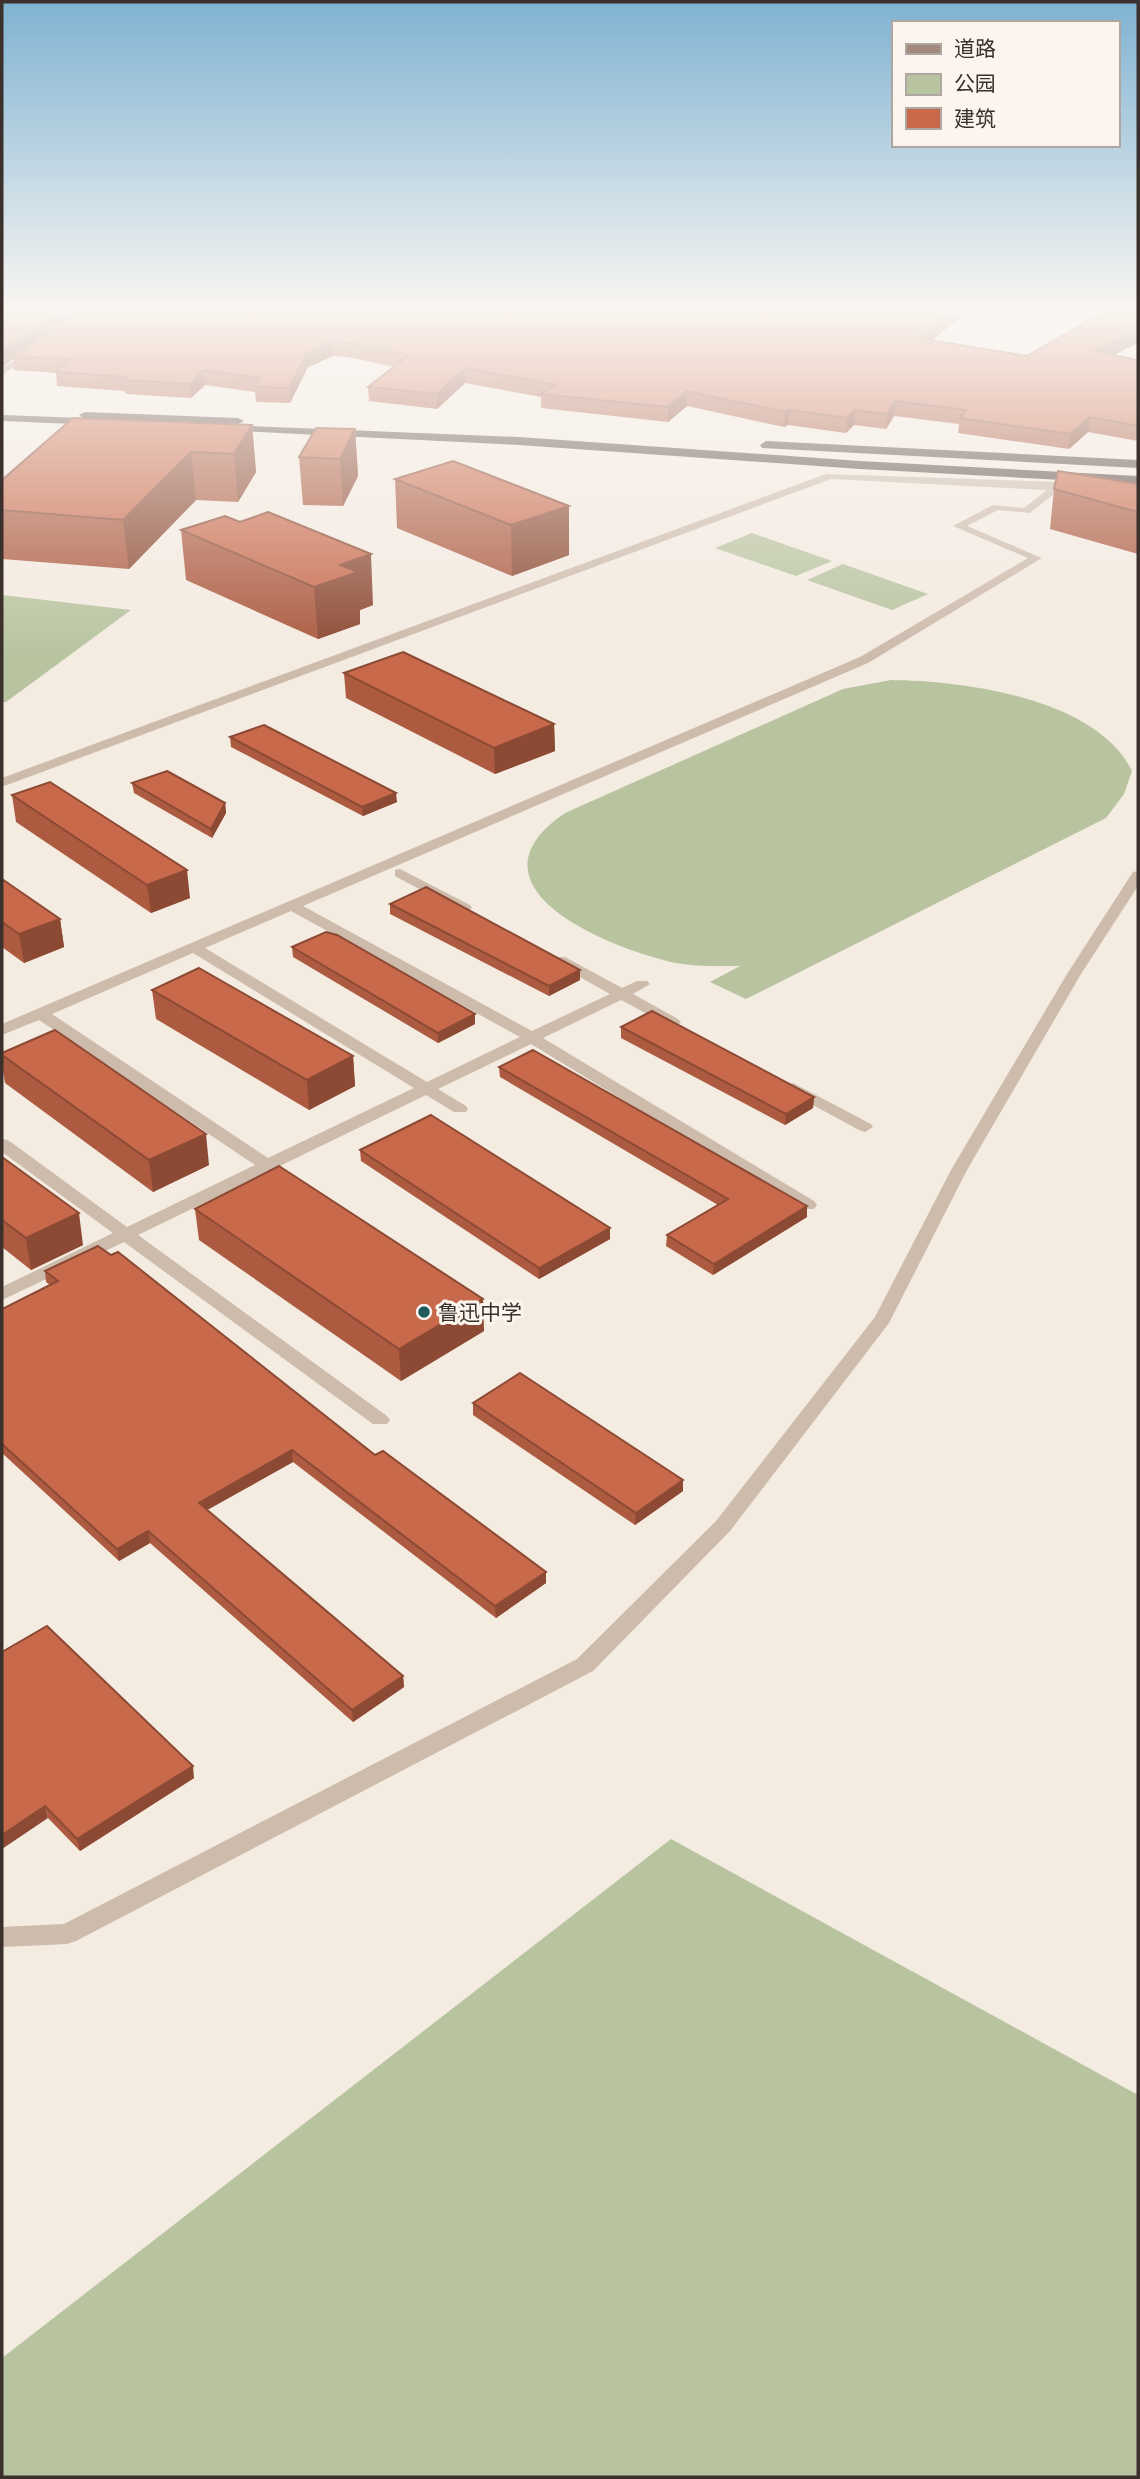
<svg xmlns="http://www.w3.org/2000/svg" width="1140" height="2479" font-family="'IBM Plex Sans','Noto Sans SC',sans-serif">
<rect width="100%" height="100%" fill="#f4ebe1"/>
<!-- green -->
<g fill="#b8c4a0">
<polygon points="752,533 832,561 796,576 715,548"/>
<polygon points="843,564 928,594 892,610 807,580"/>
<polygon points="2,595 131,610 6,702 2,702"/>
<path d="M 891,680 C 965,681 1096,698 1132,771 L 1124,794 L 1106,818 L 746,999 L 710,982 L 740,966 C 718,966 697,967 676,963 C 610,949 457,887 565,813 L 843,689 Z"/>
<polygon points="671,1839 1138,2095 1138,2477 2,2477 2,2358"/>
</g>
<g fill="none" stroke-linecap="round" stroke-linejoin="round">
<!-- street -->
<g fill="#cdbbac" fill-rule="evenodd">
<path d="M 826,474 L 1058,482 L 1080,489 L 1075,492 L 1059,490 L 1030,513 L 998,510 L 967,526 L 1042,558 L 868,663 L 303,906 L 532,1031 L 610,994 L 555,963 L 553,960 L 555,957 L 565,957 L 622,988 L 637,981 L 647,981 L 650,984 L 633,994 L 678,1019 L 681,1022 L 678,1025 L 668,1025 L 621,1000 L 543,1038 L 814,1201 L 817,1205 L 814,1209 L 802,1209 L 531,1044 L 438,1089 L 466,1106 L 468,1109 L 466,1112 L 454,1112 L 426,1095 L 138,1235 L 387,1416 L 390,1420 L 387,1424 L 373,1424 L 124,1242 L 2,1300 L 2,1287 L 113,1233 L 2,1152 L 2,1139 L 8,1140 L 127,1227 L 255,1165 L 39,1020 L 2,1035 L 2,1024 L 860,657 L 1028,558 L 953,526 L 993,505 L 1024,508 L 1047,490 L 831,479 L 7,785 L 2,786 L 2,778 ZM 291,911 L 520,1037 L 427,1082 L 205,948 ZM 193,953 L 414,1088 L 268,1158 L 52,1014 Z"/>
<polygon points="400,869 470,905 472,908 465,912 460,911 395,876 395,870"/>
<polygon points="1138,871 1138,886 1081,974 967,1170 889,1323 730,1531 593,1671 76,1941 67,1944 2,1947 2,1927 64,1924 577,1659 716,1521 875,1317 951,1170 1067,974 1133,872"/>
<polygon points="793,1083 871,1124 873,1127 865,1132 859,1130 787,1091 785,1088 787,1085"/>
</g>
<!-- secondary -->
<polygon fill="#a18a7d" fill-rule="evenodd" points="34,347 38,350 37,352 2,375 2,368"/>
<!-- highway -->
<g fill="#5c4a42" fill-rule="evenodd">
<polygon points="85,412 238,418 244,421 238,424 100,419 104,422 98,425 2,421 2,415 83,418 79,415"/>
<polygon points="224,425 519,437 860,461 1138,476 1138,484 860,469 519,445 220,430 218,428"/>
<polygon points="766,441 1138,460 1138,468 762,448 760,445"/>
</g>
</g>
<!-- wall -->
<g fill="#ac5a40">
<polygon points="2,310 970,310 932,340 1027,356 1138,310 1138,343 1114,355 1138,360 1138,441 1088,432 1069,449 958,433 959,424 894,416 886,429 854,425 846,433 788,425 784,427 687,406 668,422 541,408 541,397 465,383 437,409 369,401 368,387 394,367 348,357 333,356 308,367 290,403 256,402 255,392 205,385 191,398 126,394 125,391 57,386 56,373 14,370 13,359 2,367"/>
<polygon points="252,425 256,472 238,502 196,500 129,569 2,559 2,480"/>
<polygon points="355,429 358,476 343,506 303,505 299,457"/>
<polygon points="395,479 569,506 569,555 512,576 397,528"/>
<polygon points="1138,484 1138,554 1050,529 1054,489"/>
<polygon points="181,530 373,605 360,610 360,624 318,639 186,580"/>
<polygon points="344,673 554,724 555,751 495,774 346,698"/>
<polygon points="230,737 397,802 363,816 231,747"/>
<polygon points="132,783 225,803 226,813 212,838 134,793"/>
<polygon points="12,795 190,898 151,913 16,822"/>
<polygon points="2,879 60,919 64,947 24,963 2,947"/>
<polygon points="390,904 580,970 580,980 549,996 390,914"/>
<polygon points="292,947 475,1014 475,1024 438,1043 293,957"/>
<polygon points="152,990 353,1056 355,1086 309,1110 156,1019"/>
<polygon points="621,1027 814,1097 813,1108 785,1125 621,1038"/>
<polygon points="2,1053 209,1165 153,1192 5,1083 2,1064"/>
<polygon points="499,1067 807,1217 713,1275 666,1246 667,1235 718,1205 500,1077"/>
<polygon points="360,1150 610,1239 539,1279 361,1161"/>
<polygon points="2,1157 83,1245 31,1270 2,1247"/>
<polygon points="195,1209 484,1331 401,1381 199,1240"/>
<polygon points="45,1271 375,1455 546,1583 496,1618 293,1462 207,1510 403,1676 404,1687 353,1722 150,1543 119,1561 2,1453 2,1309 50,1285 46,1282"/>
<polygon points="473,1403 683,1480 683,1491 635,1525 473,1415"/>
<polygon points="2,1652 194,1778 80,1851 48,1818"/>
</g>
<!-- shaded-wall -->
<g fill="#8c4a34">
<polygon points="62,310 84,310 12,356 13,359 2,367 2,352"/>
<polygon points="954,310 970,310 917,352 918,338"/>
<polygon points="1138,330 1138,343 1093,365 1094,351"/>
<polygon points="332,342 333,356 308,367 290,403 289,388 307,353"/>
<polygon points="465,368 465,383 437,409 437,394"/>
<polygon points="203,370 205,385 191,398 190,384"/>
<polygon points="687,391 687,406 668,422 668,407"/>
<polygon points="896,401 894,416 886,429 887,414"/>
<polygon points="789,410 788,425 784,427 785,412"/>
<polygon points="855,410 854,425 846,433 847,418"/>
<polygon points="1090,417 1088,432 1069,449 1070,434"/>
<polygon points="252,425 256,472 238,502 234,454"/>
<polygon points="355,429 358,476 343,506 340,459"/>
<polygon points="191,452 196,500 129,569 123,520"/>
<polygon points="569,506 569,555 512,576 511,525"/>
<polygon points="371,554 373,605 360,610 360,624 318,639 314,587 340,565"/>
<polygon points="554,724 555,751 495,774 494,748"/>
<polygon points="396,793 397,802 363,816 362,807"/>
<polygon points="225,803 226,813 212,838 211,829"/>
<polygon points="187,870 190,898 151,913 147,885"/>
<polygon points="60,919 64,947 24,963 19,934"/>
<polygon points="580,970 580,980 549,996 549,986"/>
<polygon points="475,1014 475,1024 438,1043 438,1033"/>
<polygon points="353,1056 355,1086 309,1110 307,1080"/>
<polygon points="814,1097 813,1108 785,1125 786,1114"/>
<polygon points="206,1134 209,1165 153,1192 149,1160"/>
<polygon points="807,1206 807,1217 713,1275 714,1264"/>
<polygon points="79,1213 83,1245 31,1270 26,1238"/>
<polygon points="610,1228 610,1239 539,1279 539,1268"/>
<polygon points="483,1299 484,1331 401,1381 399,1349"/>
<polygon points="292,1450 293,1462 200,1514 199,1503"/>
<polygon points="683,1480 683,1491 635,1525 636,1513"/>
<polygon points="148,1531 150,1543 119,1561 117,1549"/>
<polygon points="546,1572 546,1583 496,1618 495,1606"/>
<polygon points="403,1676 404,1687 353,1722 352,1710"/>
<polygon points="193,1766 194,1778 80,1851 77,1839"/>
<polygon points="45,1806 48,1818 2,1849 2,1835"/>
</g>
<!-- building -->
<g fill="#c8694b" stroke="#8c4a34" stroke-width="2">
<polygon points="2,310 62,310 2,352"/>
<polygon points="81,310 954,310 918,338 1027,356 1107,310 1138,310 1138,330 1094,351 1138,360 1138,426 1090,417 1070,434 960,418 966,410 896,401 887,414 855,410 847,418 789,410 785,412 687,391 668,407 541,394 556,385 465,368 437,394 368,387 409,355 347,343 332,342 307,353 289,388 255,387 260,378 203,370 190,384 124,380 127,377 56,372 70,359 12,356"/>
<polygon points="73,418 252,425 234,454 191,452 123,520 2,510 2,480"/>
<polygon points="316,428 355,429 340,459 299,457"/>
<polygon points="453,461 569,506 511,525 395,479"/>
<polygon points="1058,471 1138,484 1138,512 1054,489"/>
<polygon points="268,512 371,554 340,565 358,572 314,587 181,530 225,516 240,522"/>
<polygon points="403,652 554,724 494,748 344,673"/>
<polygon points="264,725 396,793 362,807 230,737"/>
<polygon points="167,771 225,803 211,829 132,783"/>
<polygon points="50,782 187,870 147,885 12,795"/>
<polygon points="2,879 60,919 19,934 2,922"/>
<polygon points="426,887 580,970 549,986 390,904"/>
<polygon points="326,932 337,935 475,1014 438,1033 292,947"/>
<polygon points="199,968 353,1056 307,1080 152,990"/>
<polygon points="652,1011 814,1097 786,1114 621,1027"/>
<polygon points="55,1030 206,1134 149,1160 2,1055 2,1053"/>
<polygon points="533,1050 807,1206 714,1264 667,1235 728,1199 499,1067"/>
<polygon points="431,1115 610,1228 539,1268 360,1150"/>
<polygon points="2,1157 79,1213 26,1238 2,1220"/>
<polygon points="279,1166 483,1299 399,1349 195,1209"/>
<polygon points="98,1246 111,1255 118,1252 375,1455 383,1451 546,1572 495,1606 292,1450 199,1503 403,1676 352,1710 148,1531 117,1549 2,1444 2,1309 58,1281 45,1271"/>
<polygon points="520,1373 683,1480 636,1513 473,1403"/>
<polygon points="47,1626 193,1766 77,1839 45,1806 2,1835 2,1652"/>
</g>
<!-- sky -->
<linearGradient id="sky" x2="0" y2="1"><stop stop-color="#7eb2d2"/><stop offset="0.47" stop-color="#faf6f2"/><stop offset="1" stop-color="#faf6f2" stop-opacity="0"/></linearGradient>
<rect width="1140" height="657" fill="url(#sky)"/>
<!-- markers -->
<circle fill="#1f5a5e" stroke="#fbf5ee" stroke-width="2.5" cx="424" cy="1312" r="7"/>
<g text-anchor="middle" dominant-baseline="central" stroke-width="6" stroke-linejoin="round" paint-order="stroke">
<!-- poi labels -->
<g font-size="21" fill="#3b302b" stroke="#fbf5ee" text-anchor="start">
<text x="438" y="1312">鲁迅中学</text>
</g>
</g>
<!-- border -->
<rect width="1140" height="2479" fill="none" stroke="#3b302b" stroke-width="7"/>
<!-- legend -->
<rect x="892" y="21" width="228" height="126" fill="#fbf5ee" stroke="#aea6a0" stroke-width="2"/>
<rect x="906" y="44" width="35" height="10" fill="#a18a7d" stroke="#aea6a0" stroke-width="2"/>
<text x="954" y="56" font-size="21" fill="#3b302b">道路</text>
<rect x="906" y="74" width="35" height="21" fill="#b8c4a0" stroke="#aea6a0" stroke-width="2"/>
<text x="954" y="91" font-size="21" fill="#3b302b">公园</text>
<rect x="906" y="108" width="35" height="21" fill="#c8694b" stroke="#aea6a0" stroke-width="2"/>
<text x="954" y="126" font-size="21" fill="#3b302b">建筑</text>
</svg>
